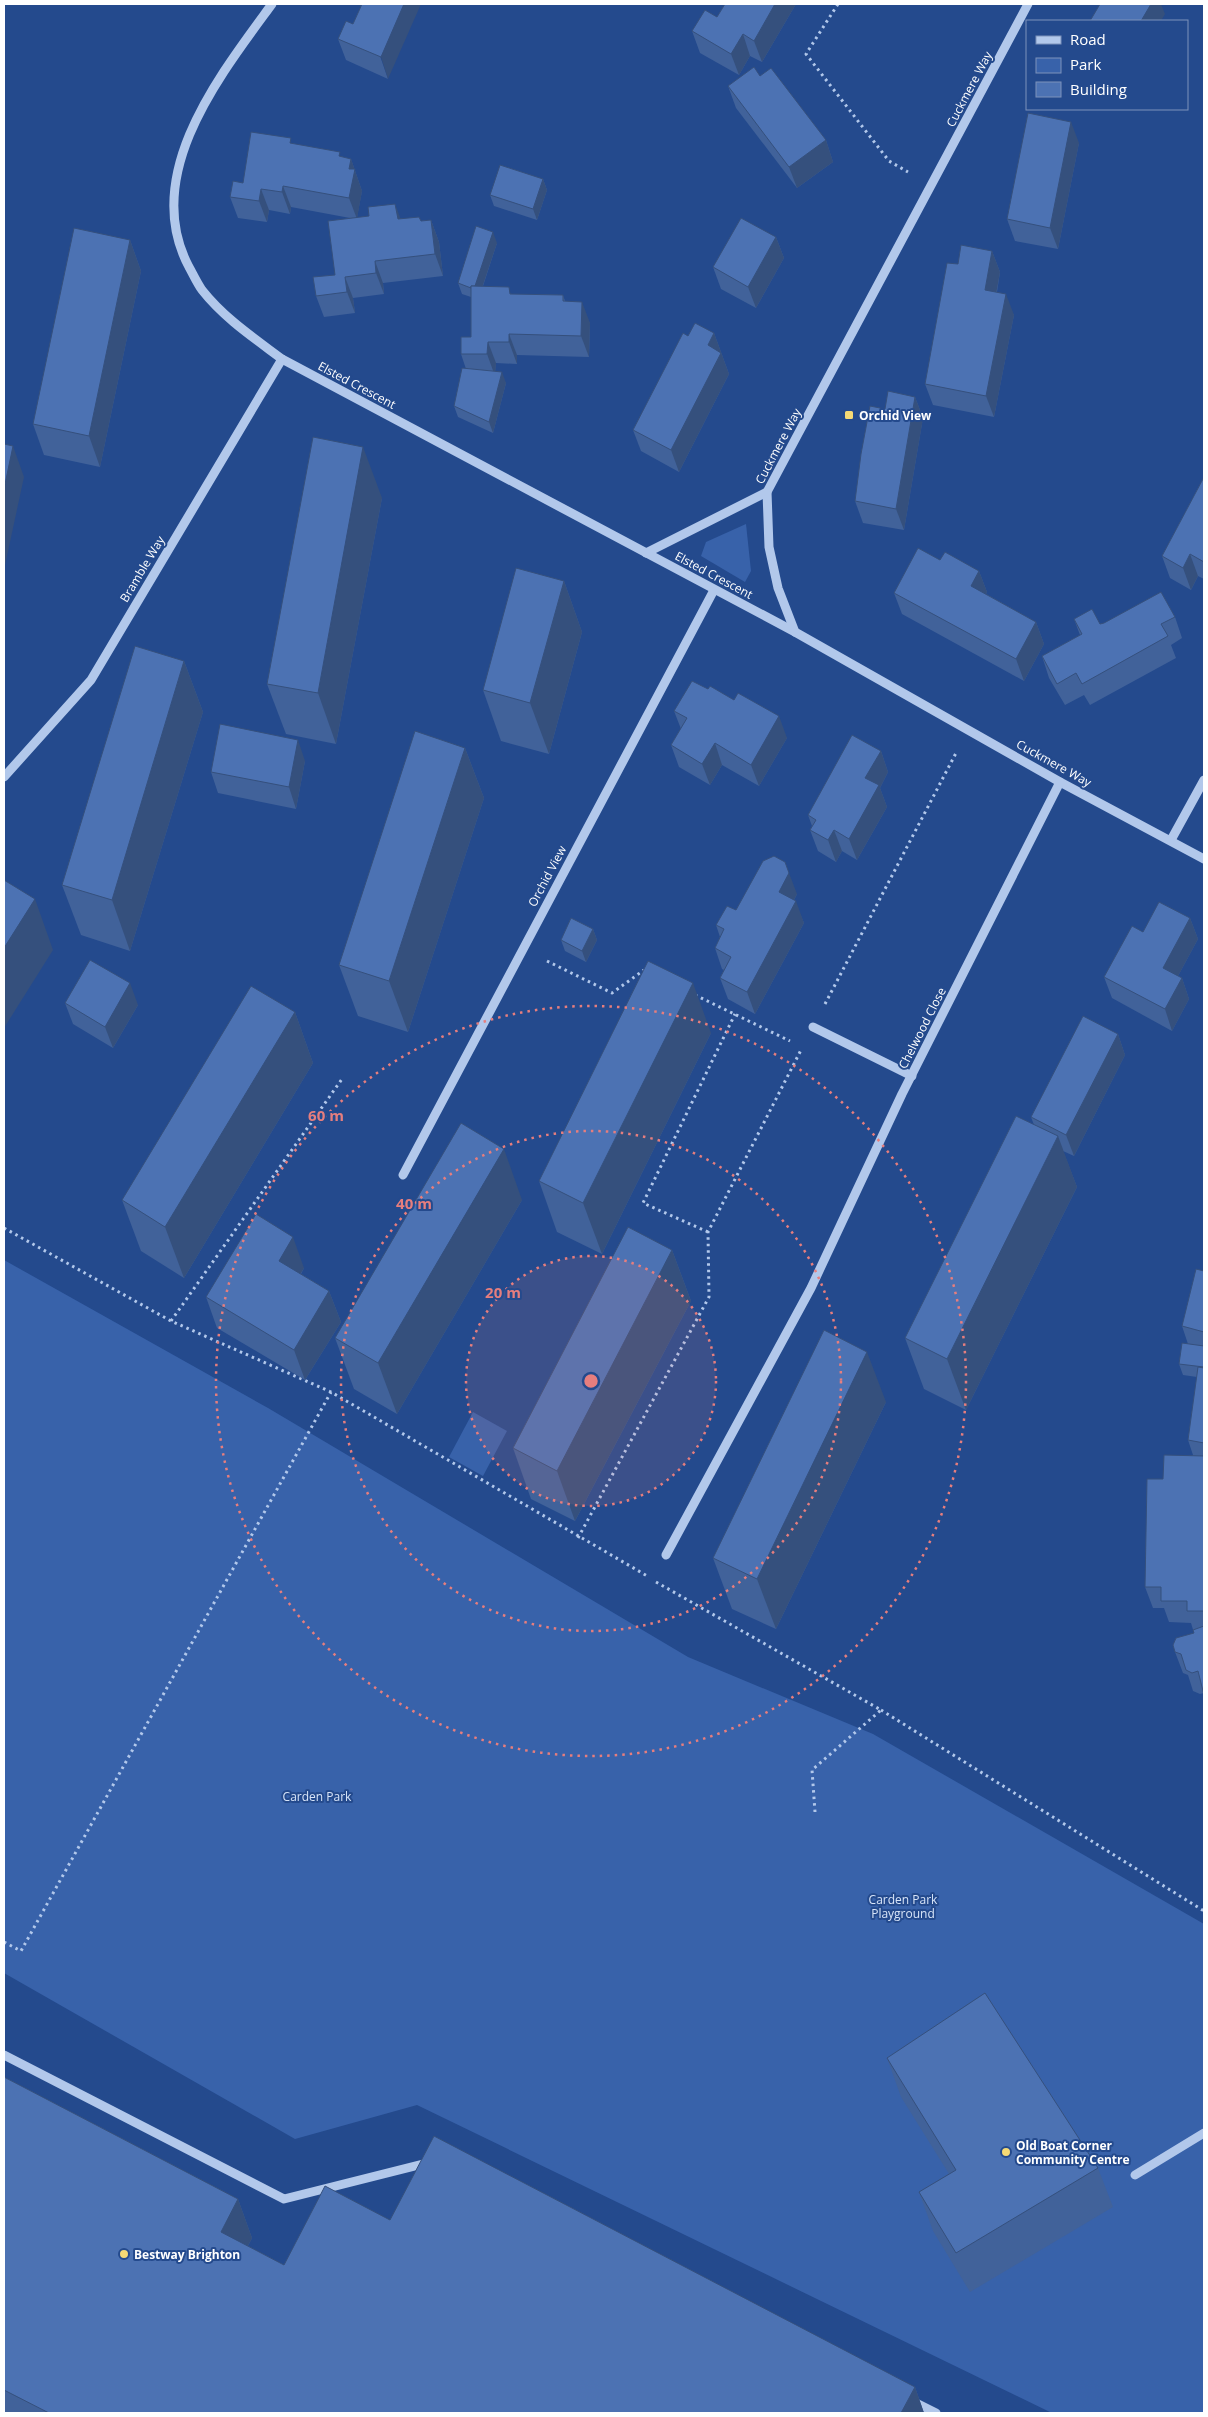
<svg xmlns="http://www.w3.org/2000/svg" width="1208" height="2417" font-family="'Open Sans',sans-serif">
<rect width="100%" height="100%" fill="#244a8d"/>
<!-- green -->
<g fill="#3862aa">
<polygon points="746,524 751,571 745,582 701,556 706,542"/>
<polygon points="4,1260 268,1408 688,1657 873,1734 1204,1924 1204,2413 1052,2413 417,2105 295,2139 4,1973"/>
<polygon points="473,1412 507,1431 483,1476 449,1457"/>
</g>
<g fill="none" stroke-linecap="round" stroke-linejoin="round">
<!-- path -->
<g stroke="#b2c8eb" stroke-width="3" stroke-dasharray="2.5 4" stroke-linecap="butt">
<polyline points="838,4 806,54 889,161 908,172"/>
<polyline points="547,961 612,993 644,970"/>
<polyline points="695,995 790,1041"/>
<polyline points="825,1004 956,753"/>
<polyline points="4,1228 171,1321 331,1392 649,1577"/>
<polyline points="708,1232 643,1203 735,1014"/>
<polyline points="171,1321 342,1079"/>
<polyline points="578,1538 709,1297 708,1232 801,1050"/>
<polyline points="656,1582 881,1710 812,1770 815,1812"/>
<polyline points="881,1710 1204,1911"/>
<polyline points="4,1942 21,1951 331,1392"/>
</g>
<!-- minor -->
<g stroke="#b2c8eb" stroke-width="9">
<path d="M 272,4 C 220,75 140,175 189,267 C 193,274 197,283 202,290 C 224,318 254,338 282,359 L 795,632"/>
<polyline points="1028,4 767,492 769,547 778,588 795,632 1060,782 1204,859"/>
<polyline points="646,553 767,492"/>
<polyline points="4,777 91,680 282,359"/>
<polyline points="1171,840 1204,780"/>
<polyline points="813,1027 912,1076"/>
<polyline points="403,1175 714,590"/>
<polyline points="666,1555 811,1288 902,1094 1060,782"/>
<polyline points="4,2055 284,2199 431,2162"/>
<polyline points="1135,2175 1204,2133"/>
<polyline points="912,2401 936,2413"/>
</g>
</g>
<!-- wall -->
<g fill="#41629a">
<polygon points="362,4 388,79 346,60 338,39 353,24"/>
<polygon points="725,4 796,4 762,62 750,56 739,75 700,53 692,31 717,17"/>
<polygon points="760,76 826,140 833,162 797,188 736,108 728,86"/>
<polygon points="1079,143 1058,249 1015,241 1007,219"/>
<polygon points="293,144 351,159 362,191 357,217 401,219 421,221 431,220 439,242 443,276 383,283 384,294 353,298 355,313 324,317 316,296 335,275 350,218 291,207 290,214 269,210 267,222 238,218 230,197 243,183"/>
<polygon points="543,179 547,190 537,220 494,206 490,195"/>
<polygon points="776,237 784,258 756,308 721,289 713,267"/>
<polygon points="130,240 141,271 100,467 44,455 33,424"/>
<polygon points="497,243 483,286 512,294 563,295 565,301 590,323 589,357 517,355 517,364 496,363 495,372 506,383 493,433 458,417 454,406 466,369 461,354 471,337 471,297 462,294 458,283"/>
<polygon points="992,251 1000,272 997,292 1014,315 994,417 933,405 925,384 958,264"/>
<polygon points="714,333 729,374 679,472 641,451 633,430 688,336"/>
<polygon points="915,397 923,418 904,530 863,523 855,501 885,409"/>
<polygon points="1204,477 1204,579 1198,576 1191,590 1170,578 1162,556"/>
<polygon points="382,498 336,744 286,734 267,684"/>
<polygon points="940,560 979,571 987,592 986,594 1036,622 1044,644 1024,681 902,614 894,593"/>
<polygon points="564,581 582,632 549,754 501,741 483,690"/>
<polygon points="1175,617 1182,638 1171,645 1176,658 1090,705 1084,695 1065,705 1049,678 1042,656 1080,635 1074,619 1100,624"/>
<polygon points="184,661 203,712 130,951 81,935 62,885"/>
<polygon points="708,689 787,738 759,786 722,765 710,785 679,767 671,745 681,729 674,711"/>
<polygon points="465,748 484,798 408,1032 358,1016 339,965"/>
<polygon points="881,751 888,772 880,788 887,807 857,860 842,851 836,862 818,851 810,830 812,826 808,815"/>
<polygon points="305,761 296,809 218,793 211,772"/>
<polygon points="797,894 794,900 804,923 755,1014 728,999 720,978 724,970 722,969 715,948 720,937 716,925 736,910"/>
<polygon points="1190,918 1198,939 1178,976 1182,978 1189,999 1172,1031 1112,998 1104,977 1143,932"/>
<polygon points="593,929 597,940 586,962 565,951 561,940"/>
<polygon points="65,1003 138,1005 113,1048 73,1024"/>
<polygon points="295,1012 313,1063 184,1278 141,1251 122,1200"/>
<polygon points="711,1033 602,1254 557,1232 539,1181"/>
<polygon points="1118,1034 1125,1055 1074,1156 1063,1151 1077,1187 966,1410 924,1389 905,1338 1034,1125 1031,1117"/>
<polygon points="522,1200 397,1414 354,1389 335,1338"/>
<polygon points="672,1250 691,1301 575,1521 531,1499 513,1448"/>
<polygon points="304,1268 301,1274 329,1291 341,1322 305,1380 217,1328 206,1297"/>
<polygon points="1204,1271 1204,1695 1204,1693 1200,1694 1193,1691 1188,1675 1183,1673 1175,1652 1194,1633 1191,1623 1169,1622 1164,1608 1153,1608 1145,1587 1163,1479 1193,1455 1188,1440 1197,1377 1183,1375 1179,1364 1188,1344 1182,1326"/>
<polygon points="886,1402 776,1629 732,1609 713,1558"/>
<polygon points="887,2058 1098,2168 1113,2207 970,2292 933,2231 919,2192 949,2174 901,2097"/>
<polygon points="4,2077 238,2199 252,2238 248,2246 284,2265 390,2220 915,2387 924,2413 4,2413"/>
</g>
<!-- shaded-wall -->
<g fill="#35507d">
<polygon points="404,4 421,4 388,79 381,57"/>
<polygon points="775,4 796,4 762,62 754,41"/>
<polygon points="1151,4 1161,4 1165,14 1161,21 1141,21"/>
<polygon points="743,34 750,56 739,75 731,54"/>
<polygon points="1071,122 1079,143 1058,249 1050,228"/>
<polygon points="826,140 833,162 797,188 789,167"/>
<polygon points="351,159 362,191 357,219 349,198 349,169"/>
<polygon points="543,179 547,190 537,220 533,209"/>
<polygon points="283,186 291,207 290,214 282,192"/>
<polygon points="261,189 269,210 267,222 259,201"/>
<polygon points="395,204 403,225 398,219"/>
<polygon points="431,220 439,242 443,276 435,254"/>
<polygon points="493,232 497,243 478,300 474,289"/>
<polygon points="776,237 784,258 756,308 748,287"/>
<polygon points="130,240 141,271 100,467 89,436"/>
<polygon points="992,251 1000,272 993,311 985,290"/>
<polygon points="375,261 383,283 384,294 376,273"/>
<polygon points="345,277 353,298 355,313 347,292"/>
<polygon points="1006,294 1014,315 994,417 986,396"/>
<polygon points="582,302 590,323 589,357 581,336"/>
<polygon points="714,333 729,374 679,472 671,450 708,345"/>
<polygon points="509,334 517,355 517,364 509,342"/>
<polygon points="488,342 496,363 495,376 487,354"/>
<polygon points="502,372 506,383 493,433 489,422"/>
<polygon points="915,397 923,418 904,530 896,509"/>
<polygon points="13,446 24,477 4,570 4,489"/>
<polygon points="363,447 382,498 336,744 318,693"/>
<polygon points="1190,554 1198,576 1191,590 1183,568"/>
<polygon points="979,571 987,592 979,608 971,586"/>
<polygon points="564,581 582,632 549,754 530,703"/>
<polygon points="1036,622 1044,644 1024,681 1016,659"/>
<polygon points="184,661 203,712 130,951 112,900"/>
<polygon points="779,716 787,738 759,786 751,765"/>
<polygon points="298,740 305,761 296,809 289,787"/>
<polygon points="715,743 722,765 710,785 702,764"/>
<polygon points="465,748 484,798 408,1032 389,981"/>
<polygon points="881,751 888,772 880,788 887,807 857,860 849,839 865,778"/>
<polygon points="834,830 842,851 836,862 828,840"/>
<polygon points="789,873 797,894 787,914 779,892"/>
<polygon points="35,899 53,950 4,1028 4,948"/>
<polygon points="796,901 804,923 755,1014 747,992"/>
<polygon points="1190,918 1198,939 1171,989 1163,968"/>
<polygon points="593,929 597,940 586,962 582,951"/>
<polygon points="1182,978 1189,999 1172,1031 1165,1009"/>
<polygon points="130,983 138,1005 113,1048 105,1027"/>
<polygon points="693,983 711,1033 602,1254 583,1203"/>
<polygon points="295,1012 313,1063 184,1278 165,1227"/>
<polygon points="1118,1034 1125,1055 1074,1156 1066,1135"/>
<polygon points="1058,1136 1077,1187 966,1410 947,1359"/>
<polygon points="504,1149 522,1200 397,1414 378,1363"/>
<polygon points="293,1237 304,1268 290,1291 279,1261"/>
<polygon points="672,1250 691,1301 575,1521 557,1471"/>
<polygon points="329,1291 341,1322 305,1380 294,1350"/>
<polygon points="867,1352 886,1402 776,1629 757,1579"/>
<polygon points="238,2199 252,2238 235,2271 221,2232"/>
<polygon points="915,2387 924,2413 901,2413"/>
</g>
<!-- building -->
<g fill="#4c72b3" stroke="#35507d">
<polygon points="362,4 404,4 381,57 338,39 346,21 353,24"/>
<polygon points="725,4 775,4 754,41 743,34 731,54 692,31 705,10 717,17"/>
<polygon points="1100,4 1151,4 1141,21 1090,21"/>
<polygon points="754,67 760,76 771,68 826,140 789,167 728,86"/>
<polygon points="1028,113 1071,122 1050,228 1007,219"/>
<polygon points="251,132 291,138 290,143 340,152 339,156 351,159 349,169 355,169 349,198 283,186 282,192 261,189 259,201 230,197 233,181 243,183"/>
<polygon points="500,165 543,179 533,209 490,195"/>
<polygon points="395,204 398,219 419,217 421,221 431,220 435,254 375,261 376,273 345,277 347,292 316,296 313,277 335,275 328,221 369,216 368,207"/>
<polygon points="741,218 776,237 748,287 713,267"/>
<polygon points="476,226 493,232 475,286 471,286 471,288 458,283"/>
<polygon points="74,228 130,240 89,436 33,424"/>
<polygon points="961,245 992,251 985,290 1006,294 986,396 925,384 947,263 958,264"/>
<polygon points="471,286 509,287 510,294 563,295 563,301 582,302 581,336 509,334 509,342 488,342 487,354 461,354 461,337 471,337"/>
<polygon points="695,323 714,333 708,345 721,353 671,450 633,430 683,333 688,336"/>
<polygon points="462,368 502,372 489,422 454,406"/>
<polygon points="888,391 915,397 896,509 855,501 861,454 870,406 885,409"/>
<polygon points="313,437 363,447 318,693 267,684"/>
<polygon points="4,444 13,446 4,489"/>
<polygon points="1204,477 1204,562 1190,554 1183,568 1162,556"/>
<polygon points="918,548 940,560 945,552 979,571 971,586 1036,622 1016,659 894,593"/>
<polygon points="516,568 564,581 530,703 483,690"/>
<polygon points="1161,592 1175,617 1161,624 1168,636 1082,684 1076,673 1057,684 1042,656 1082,634 1074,619 1092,609 1100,624 1104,623"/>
<polygon points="135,646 184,661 112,900 62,885"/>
<polygon points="692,681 708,689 710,686 734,700 738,693 779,716 751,765 715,743 702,764 671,745 687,718 674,711"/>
<polygon points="220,724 298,740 289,787 211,772"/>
<polygon points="415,731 465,748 389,981 339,965"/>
<polygon points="852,735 881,751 865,778 879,785 849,839 834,830 828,840 810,830 816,820 808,815"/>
<polygon points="774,856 785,862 789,873 779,892 796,901 747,992 720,978 731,957 715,948 724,929 716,925 727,906 736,910 763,861"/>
<polygon points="4,880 35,899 4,948"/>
<polygon points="1159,902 1190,918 1163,968 1182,978 1165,1009 1104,977 1132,926 1143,932"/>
<polygon points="571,918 593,929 582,951 561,940"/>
<polygon points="90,960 130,983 105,1027 65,1003"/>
<polygon points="648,961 693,983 583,1203 539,1181"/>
<polygon points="251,986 295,1012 165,1227 122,1200"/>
<polygon points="1083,1016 1118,1034 1066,1135 1031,1117"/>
<polygon points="1016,1116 1058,1136 947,1359 905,1338"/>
<polygon points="461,1123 504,1149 378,1363 335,1338"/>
<polygon points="256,1214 293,1237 279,1261 329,1291 294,1350 206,1297"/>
<polygon points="628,1227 672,1250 557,1471 513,1448"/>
<polygon points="1196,1269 1204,1271 1204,1332 1182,1326"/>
<polygon points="824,1330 867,1352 757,1579 713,1558"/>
<polygon points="1182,1343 1204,1346 1204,1367 1179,1364"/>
<polygon points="1198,1367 1204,1368 1204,1443 1188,1440"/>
<polygon points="1164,1455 1204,1456 1204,1611 1187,1611 1187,1601 1161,1601 1161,1587 1145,1587 1147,1479 1163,1479"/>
<polygon points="1204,1626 1204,1695 1198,1671 1192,1673 1186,1670 1181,1654 1175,1652 1173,1645 1176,1638 1194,1633 1193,1630"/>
<polygon points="985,1993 1098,2168 956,2253 919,2192 956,2170 887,2058"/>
<polygon points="4,2077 238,2199 221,2232 284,2265 325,2186 390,2220 434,2136 915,2387 901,2413 49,2413 4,2390"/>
</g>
<!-- distance rings -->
<circle cx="591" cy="1381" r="125" fill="#e67e7e" fill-opacity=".12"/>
<g fill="none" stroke="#e67e7e" stroke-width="2.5" stroke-dasharray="2.5 5">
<circle cx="591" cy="1381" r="125"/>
<circle cx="591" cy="1381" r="250"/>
<circle cx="591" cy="1381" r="375"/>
</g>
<!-- markers -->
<g fill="#f6da75" stroke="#244a8d" stroke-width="2">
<rect x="844" y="410" width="10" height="10" rx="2.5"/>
<circle cx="1006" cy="2152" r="5"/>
<circle cx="124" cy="2254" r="5"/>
</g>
<g text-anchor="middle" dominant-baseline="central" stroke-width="4" stroke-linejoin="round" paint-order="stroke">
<!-- street labels -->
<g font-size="12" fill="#fff" stroke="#244a8d">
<text transform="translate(969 89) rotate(-62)">Cuckmere Way</text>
<text transform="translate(357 385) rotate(28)">Elsted Crescent</text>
<text transform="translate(778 446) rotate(-62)">Cuckmere Way</text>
<text transform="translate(142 569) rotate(-59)">Bramble Way</text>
<text transform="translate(714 575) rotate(28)">Elsted Crescent</text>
<text transform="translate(1054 763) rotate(29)">Cuckmere Way</text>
<text transform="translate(547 876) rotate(-62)">Orchid View</text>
<text transform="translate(922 1028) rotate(-63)">Chelwood Close</text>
</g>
<!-- poi labels -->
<g font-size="12" font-weight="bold" fill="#fff" stroke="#244a8d" text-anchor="start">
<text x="859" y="415">Orchid View</text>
<text x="1016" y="2145">Old Boat Corner<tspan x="1016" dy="14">Community Centre</tspan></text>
<text x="134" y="2254">Bestway Brighton</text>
</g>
<!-- park labels -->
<g font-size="12" fill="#d7e4f8" stroke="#244a8d">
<text x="317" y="1796">Carden Park</text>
<text x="903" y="1899">Carden Park<tspan x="903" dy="14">Playground</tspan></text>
</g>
</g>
<circle cx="591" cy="1381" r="8" fill="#e67e7e" stroke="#244a8d" stroke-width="2.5"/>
<g font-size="15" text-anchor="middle" font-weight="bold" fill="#e67e7e" stroke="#244a8d" stroke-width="4" stroke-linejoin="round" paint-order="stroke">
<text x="326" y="1121">60 m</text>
<text x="414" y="1209">40 m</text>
<text x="503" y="1298">20 m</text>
</g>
<!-- border -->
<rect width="1208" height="2417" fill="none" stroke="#ffffff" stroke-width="10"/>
<!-- legend -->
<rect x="1026" y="20" width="162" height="90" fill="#244a8d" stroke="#7c92bb"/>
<rect x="1036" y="36" width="25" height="8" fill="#b2c8eb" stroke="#7c92bb"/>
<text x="1070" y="45" font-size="15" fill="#ffffff">Road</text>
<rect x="1036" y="58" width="25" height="15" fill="#3862aa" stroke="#7c92bb"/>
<text x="1070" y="70" font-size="15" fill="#ffffff">Park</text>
<rect x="1036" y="82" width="25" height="15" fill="#4c72b3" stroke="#7c92bb"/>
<text x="1070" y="95" font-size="15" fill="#ffffff">Building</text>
</svg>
